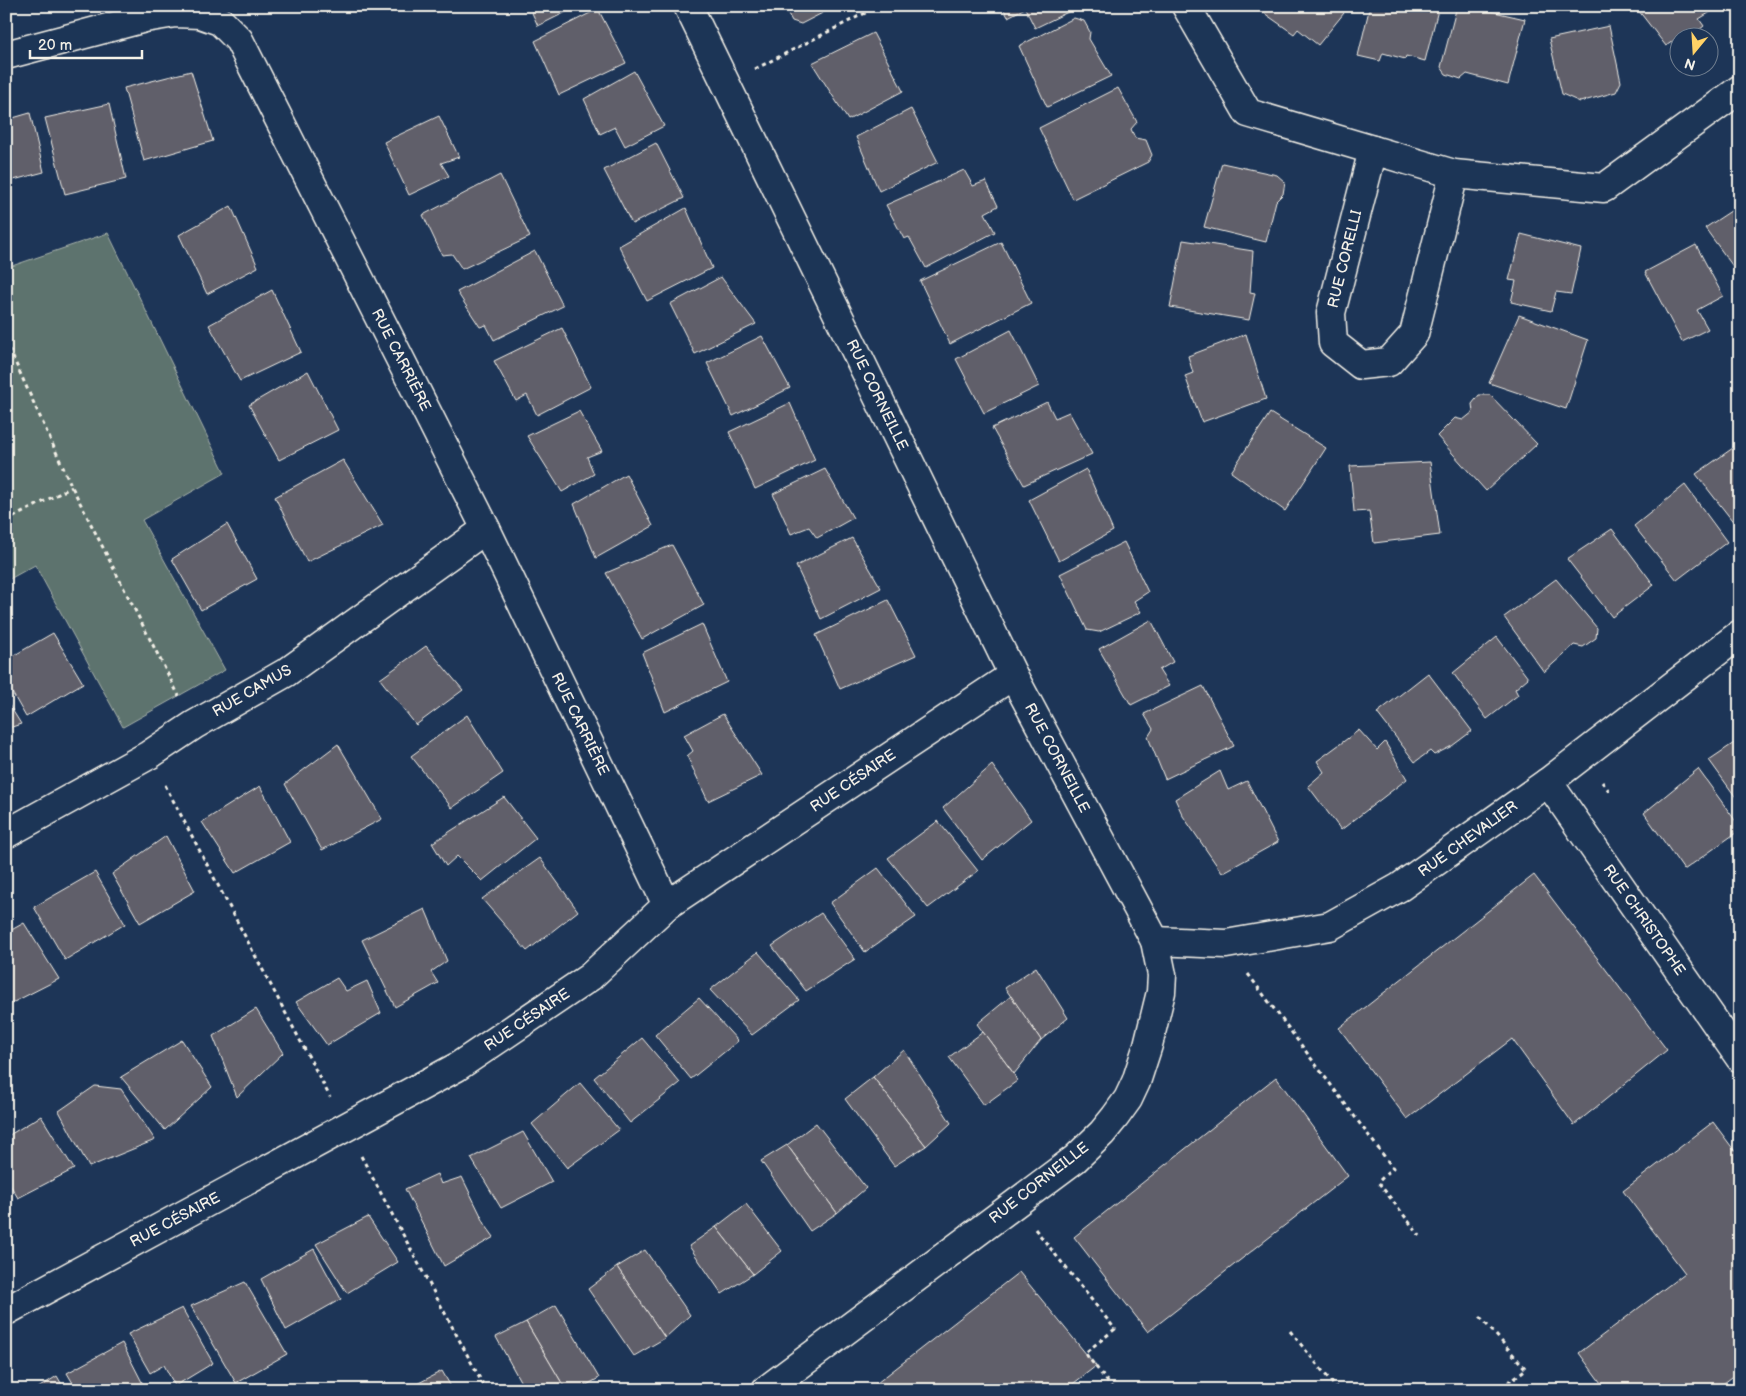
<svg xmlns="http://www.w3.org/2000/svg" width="1746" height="1396" font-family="'Balsamiq Sans',sans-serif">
<rect width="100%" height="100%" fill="#1d3557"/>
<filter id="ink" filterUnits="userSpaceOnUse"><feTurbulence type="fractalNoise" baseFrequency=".02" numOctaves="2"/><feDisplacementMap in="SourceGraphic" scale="10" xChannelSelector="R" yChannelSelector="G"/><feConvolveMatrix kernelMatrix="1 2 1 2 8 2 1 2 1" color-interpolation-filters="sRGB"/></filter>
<g filter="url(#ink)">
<!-- green -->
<polygon fill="#5d736e" stroke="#a8b2ab" points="108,233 225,473 142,520 225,670 123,727 35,565 6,581 6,268"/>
<!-- building -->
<g fill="#615e6b" stroke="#f4f1e8">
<polygon points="529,6 578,6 538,26"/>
<polygon points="788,6 836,6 801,24 792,21 786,10"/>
<polygon points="1002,6 1068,6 1070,11 1035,28 1025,8 1008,17"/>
<polygon points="1254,6 1341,6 1340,8 1344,13 1318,45 1298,29 1294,34"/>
<polygon points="1370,6 1439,6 1425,61 1406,56 1405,59 1383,53 1380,61 1358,56"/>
<polygon points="1457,6 1468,6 1525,19 1508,85 1467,74 1461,79 1446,74 1441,67"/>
<polygon points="1635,6 1711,6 1714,10 1699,19 1704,26 1689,38 1684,38 1681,35 1666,46"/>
<polygon points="598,9 626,63 559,95 535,41"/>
<polygon points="1074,18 1084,21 1090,32 1089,39 1111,76 1047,107 1019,46"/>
<polygon points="1609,26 1621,82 1616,92 1580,102 1562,94 1549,39"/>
<polygon points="873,33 903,91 848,120 812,63"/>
<polygon points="191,71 213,141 144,161 124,88"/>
<polygon points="634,71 664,126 625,146 615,127 600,134 584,99"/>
<polygon points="1118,88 1137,122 1131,129 1135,138 1146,140 1152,155 1148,162 1073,199 1039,128"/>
<polygon points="109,104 126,179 65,194 45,118"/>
<polygon points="911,109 938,162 879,191 856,137"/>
<polygon points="30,113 44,172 6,182 6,120"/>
<polygon points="439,116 459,157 441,163 449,176 409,195 384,142"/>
<polygon points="656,143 684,198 632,224 604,170"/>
<polygon points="1222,163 1277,175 1285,182 1283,194 1276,201 1266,242 1204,227"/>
<polygon points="964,170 973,186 986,181 998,206 985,213 995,232 926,268 909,237 904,239 886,205"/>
<polygon points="500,175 530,237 462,269 452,254 442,255 423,215"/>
<polygon points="1740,205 1740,276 1705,228"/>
<polygon points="231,206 258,267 207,294 179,235"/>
<polygon points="686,208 712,268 647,301 619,246"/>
<polygon points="1521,234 1581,249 1571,294 1556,292 1551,311 1511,302 1516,281 1509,280"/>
<polygon points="1183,240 1253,251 1250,292 1255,293 1249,320 1170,307"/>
<polygon points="1001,242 1031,303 950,344 920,281"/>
<polygon points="1696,245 1723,296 1697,310 1708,329 1682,342 1645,272"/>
<polygon points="535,251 563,306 494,340 486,325 480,327 457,292"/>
<polygon points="721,277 756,324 695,354 670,304"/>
<polygon points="272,290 301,352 240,381 209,325"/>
<polygon points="1519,315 1588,340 1566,409 1489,383"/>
<polygon points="562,328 591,387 537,415 527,395 516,401 494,361"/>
<polygon points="1011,330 1039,386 984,413 956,359"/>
<polygon points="1246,334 1266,399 1202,422 1185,376 1193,373 1188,356"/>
<polygon points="762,336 790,388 733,416 707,363"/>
<polygon points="308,371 338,430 279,460 249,405"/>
<polygon points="1479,395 1490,395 1537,444 1486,491 1437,436 1455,418 1463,420 1473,412 1472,404"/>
<polygon points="1047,402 1055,418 1069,412 1092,454 1024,485 992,428"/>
<polygon points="790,403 815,460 755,489 729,432"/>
<polygon points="579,411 602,451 587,457 594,474 562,492 527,436"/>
<polygon points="1270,413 1326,448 1285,511 1231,472"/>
<polygon points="1740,443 1740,521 1735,524 1696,474"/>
<polygon points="343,460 383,525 307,562 275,497"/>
<polygon points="1430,462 1440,535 1374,543 1369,511 1354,512 1350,466"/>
<polygon points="825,469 853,518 817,538 809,527 791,534 773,494"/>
<polygon points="1086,469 1113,531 1059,561 1029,500"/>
<polygon points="626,474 653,526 596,558 574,504"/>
<polygon points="1685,485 1727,542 1677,580 1634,526"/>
<polygon points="227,524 257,579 201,610 172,559"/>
<polygon points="1612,529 1654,585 1612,617 1567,559"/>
<polygon points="852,538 881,588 821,619 796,566"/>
<polygon points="1124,542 1148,592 1134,601 1141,612 1099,632 1087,630 1060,574"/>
<polygon points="672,545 704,605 642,639 606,573"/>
<polygon points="1556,579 1597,628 1596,638 1583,647 1574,645 1544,672 1504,617"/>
<polygon points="888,600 916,655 840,689 816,635"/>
<polygon points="1151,620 1173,662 1159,670 1169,686 1131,705 1099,649"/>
<polygon points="702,624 727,682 665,712 642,653"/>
<polygon points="53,633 83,683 26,717 6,682 6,660"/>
<polygon points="1497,637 1528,678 1515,689 1518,695 1487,719 1453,673"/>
<polygon points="426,646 463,690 416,725 380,679"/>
<polygon points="1428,673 1472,731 1452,746 1434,755 1430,751 1415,762 1377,713"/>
<polygon points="1203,686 1234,746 1165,779 1148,737 1153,729 1144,714"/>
<polygon points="6,700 21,724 6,729"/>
<polygon points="723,714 762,775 708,801 687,756 693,751 684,735"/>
<polygon points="467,715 503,773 452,808 411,756"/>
<polygon points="1359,730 1377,750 1385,742 1407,779 1341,830 1308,786 1324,772 1317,761"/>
<polygon points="1740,739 1740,803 1709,760"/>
<polygon points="338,744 382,819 322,850 285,784"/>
<polygon points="992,765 1031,820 982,860 943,808"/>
<polygon points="1698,769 1740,827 1740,830 1684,870 1644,813"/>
<polygon points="1220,771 1228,790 1247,781 1278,842 1222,873 1183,816 1175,799"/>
<polygon points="260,786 290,842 235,873 202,822"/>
<polygon points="504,797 536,838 482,881 457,856 446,866 432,843"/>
<polygon points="938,821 978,871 928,908 888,858"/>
<polygon points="166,836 195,891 140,923 112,874"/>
<polygon points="540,858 578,911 527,951 482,899"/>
<polygon points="878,868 916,917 865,952 830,903"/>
<polygon points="95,872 125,924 65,960 34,907"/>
<polygon points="1534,875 1667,1050 1574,1125 1512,1039 1407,1119 1339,1028"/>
<polygon points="425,909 447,961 431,972 438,983 395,1007 362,940"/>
<polygon points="821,913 855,959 806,991 772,946"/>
<polygon points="24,923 59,979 8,1005 6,1002 6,933"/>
<polygon points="758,952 799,1000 752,1035 710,990"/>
<polygon points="1036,967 1068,1018 1041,1040 1005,988"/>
<polygon points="337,978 346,991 367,981 381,1013 327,1045 296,1002"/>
<polygon points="1011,996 1041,1040 1014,1074 977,1024"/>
<polygon points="699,998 738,1041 691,1079 655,1035"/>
<polygon points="256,1009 283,1053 237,1097 213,1036"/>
<polygon points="983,1032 1014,1074 1017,1081 984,1105 949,1057"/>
<polygon points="642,1038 680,1083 630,1123 594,1078"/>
<polygon points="182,1040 212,1087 165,1130 121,1077"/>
<polygon points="904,1050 951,1123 926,1146 873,1077"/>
<polygon points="873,1077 926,1146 894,1166 845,1099"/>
<polygon points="1276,1077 1348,1176 1148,1332 1074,1237"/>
<polygon points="580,1083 619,1130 567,1168 532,1124"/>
<polygon points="95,1086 121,1089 155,1140 89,1167 59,1111"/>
<polygon points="41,1116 74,1169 18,1198 6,1178 6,1137"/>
<polygon points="1713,1122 1740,1158 1740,1371 1715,1390 1606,1390 1579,1353 1685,1273 1623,1191"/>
<polygon points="816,1123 866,1188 837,1213 787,1145"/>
<polygon points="523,1132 552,1182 501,1208 471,1158"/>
<polygon points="787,1145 837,1213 810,1231 761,1161"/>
<polygon points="437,1174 441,1184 462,1177 486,1226 494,1237 444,1266 405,1189"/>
<polygon points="746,1204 782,1251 753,1274 716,1227"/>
<polygon points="368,1217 398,1262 347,1293 316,1244"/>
<polygon points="716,1227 753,1274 722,1294 689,1246"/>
<polygon points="314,1249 341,1299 286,1330 261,1279"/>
<polygon points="645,1250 690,1315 665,1338 617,1267"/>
<polygon points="617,1267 665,1338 634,1356 588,1289"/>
<polygon points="1019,1272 1096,1366 1065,1390 868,1390"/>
<polygon points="245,1282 287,1354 236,1383 191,1306"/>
<polygon points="556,1305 599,1378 578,1390 566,1390 526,1322"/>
<polygon points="182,1308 213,1363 175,1386 164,1365 150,1373 128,1334"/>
<polygon points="526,1322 566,1390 525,1390 496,1337"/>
<polygon points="122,1343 146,1390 77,1390 67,1373"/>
<polygon points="442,1371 453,1390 413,1390 411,1387"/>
<polygon points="57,1376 65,1390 35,1390"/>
</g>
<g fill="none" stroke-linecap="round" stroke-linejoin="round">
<defs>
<g id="minor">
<polyline points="688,6 1013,675 1155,941 1162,975 1161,992 1148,1045 1136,1082 1128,1099 1115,1117 1102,1133 1075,1159 766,1390"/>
<polyline points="1186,6 1248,113 1454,174 1604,188 1740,89"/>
<polyline points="6,55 145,18 175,13 200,14 220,21 239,40 486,529 667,905"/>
<polyline points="1373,150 1331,313 1333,343 1361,365 1389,362 1414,334 1454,174"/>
<polyline points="1548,782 1740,1058"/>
<polyline points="6,834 149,755 194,725 287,672 486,529"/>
<polyline points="1155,941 1226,944 1330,926 1400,887 1548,782 1740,634"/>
<polyline points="6,1311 457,1067 590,977 667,905 1013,675"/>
</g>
</defs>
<!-- minor casing -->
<use href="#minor" stroke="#f4f1e8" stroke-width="31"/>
<!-- path -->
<g stroke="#f4f1e8" stroke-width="3" stroke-dasharray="4 4" stroke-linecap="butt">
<polyline points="755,69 879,6"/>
<polyline points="6,342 72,487 179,696"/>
<polyline points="6,521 72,487"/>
<polyline points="1602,782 1610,792"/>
<polyline points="165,785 330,1097"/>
<polyline points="1248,974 1393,1168 1378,1182 1420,1236"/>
<polyline points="361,1156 486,1390"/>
<polyline points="1035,1229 1115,1329 1085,1353 1114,1390"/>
<polyline points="1480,1317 1526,1369 1506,1384 1511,1390"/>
<polyline points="1290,1331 1338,1390"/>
</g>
<!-- minor -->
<use href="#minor" stroke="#1d3557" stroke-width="28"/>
</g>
</g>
<g text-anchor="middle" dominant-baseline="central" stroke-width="4.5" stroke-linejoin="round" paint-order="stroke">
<!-- street labels -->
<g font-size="15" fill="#f4f1e8" stroke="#1d3557">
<text transform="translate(1345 259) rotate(-76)">RUE CORELLI</text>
<text transform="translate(401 360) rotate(63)">RUE CARRIÈRE</text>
<text transform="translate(877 395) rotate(64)">RUE CORNEILLE</text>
<text transform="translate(252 691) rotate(-30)">RUE CAMUS</text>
<text transform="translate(580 724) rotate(64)">RUE CARRIÈRE</text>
<text transform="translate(1057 758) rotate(62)">RUE CORNEILLE</text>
<text transform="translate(853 781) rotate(-34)">RUE CÉSAIRE</text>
<text transform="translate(1468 839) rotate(-36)">RUE CHEVALIER</text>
<text transform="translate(1644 920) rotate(55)">RUE CHRISTOPHE</text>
<text transform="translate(527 1020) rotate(-34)">RUE CÉSAIRE</text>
<text transform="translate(1039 1183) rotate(-38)">RUE CORNEILLE</text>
<text transform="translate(175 1220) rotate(-28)">RUE CÉSAIRE</text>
</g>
</g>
<!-- margin -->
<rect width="1746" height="1396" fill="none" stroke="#1d3557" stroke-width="25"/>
<rect x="12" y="12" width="1721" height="1371" fill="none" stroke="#f4f1e8" stroke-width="2" filter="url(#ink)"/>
<!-- north arrow -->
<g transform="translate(1694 52) rotate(198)"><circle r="24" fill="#1d3557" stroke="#738091"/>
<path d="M0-4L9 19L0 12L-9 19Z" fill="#ffd166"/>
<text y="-8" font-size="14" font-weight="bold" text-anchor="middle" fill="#f4f1e8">N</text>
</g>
<!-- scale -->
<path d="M30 50v8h112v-8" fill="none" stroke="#f4f1e8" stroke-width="2.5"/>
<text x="38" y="50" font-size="15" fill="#f4f1e8" stroke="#1d3557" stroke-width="4" paint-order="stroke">20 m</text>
</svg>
